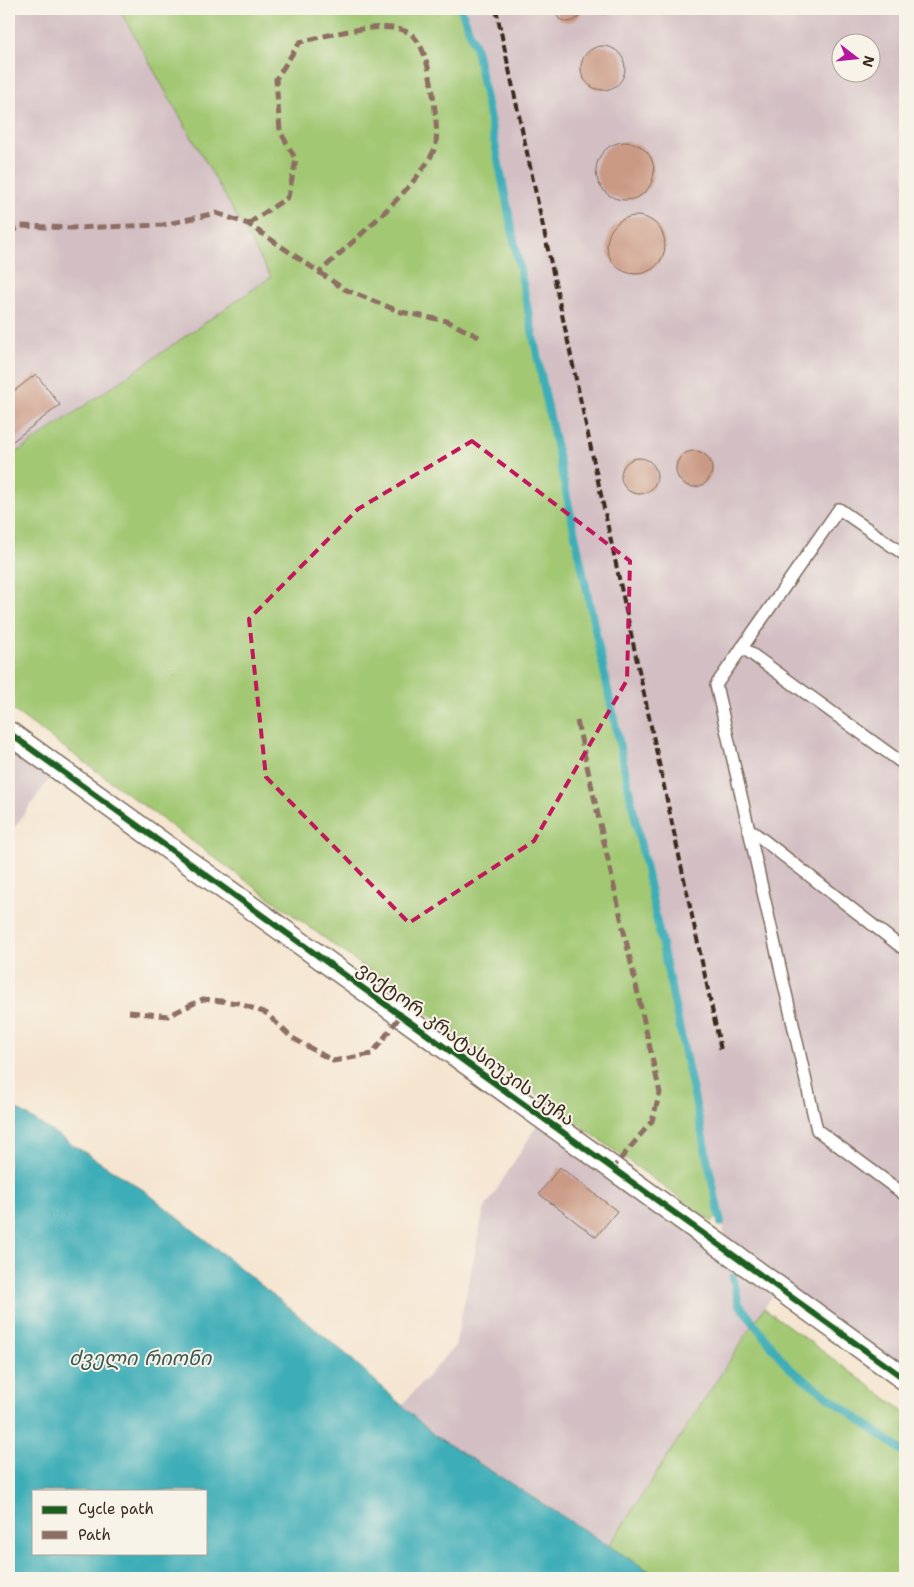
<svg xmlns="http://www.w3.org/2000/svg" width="914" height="1587" font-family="'Shantell Sans','Noto Sans Georgian',sans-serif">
<rect width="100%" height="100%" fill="#f7f3e8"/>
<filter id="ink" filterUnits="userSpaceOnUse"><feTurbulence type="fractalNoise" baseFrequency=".02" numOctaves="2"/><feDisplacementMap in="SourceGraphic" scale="10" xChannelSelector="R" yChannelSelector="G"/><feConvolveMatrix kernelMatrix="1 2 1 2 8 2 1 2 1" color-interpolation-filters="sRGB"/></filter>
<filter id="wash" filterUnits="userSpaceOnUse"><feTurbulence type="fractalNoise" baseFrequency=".0096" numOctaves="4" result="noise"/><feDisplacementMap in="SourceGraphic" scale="20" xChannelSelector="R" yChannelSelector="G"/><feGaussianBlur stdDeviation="1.12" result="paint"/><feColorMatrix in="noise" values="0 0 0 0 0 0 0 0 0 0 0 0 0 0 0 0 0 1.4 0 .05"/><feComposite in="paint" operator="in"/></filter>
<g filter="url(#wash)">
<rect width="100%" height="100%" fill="#f5e5d0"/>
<!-- industrial -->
<g fill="#d2bec3" fill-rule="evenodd">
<polygon points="9,9 119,9 271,277 9,458"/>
<path d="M 461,9 L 905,9 L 905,1379 L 778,1287 L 609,1546 L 434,1435 L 402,1405 L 455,1346 L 484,1210 L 542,1117 L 728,1250 L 539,365 L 476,49 ZM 842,42 L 872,42 L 872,72 L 842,72 Z"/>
<polygon points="9,733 57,768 9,835"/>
</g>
<!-- green -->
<g fill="#a2c873" stroke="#6e7948">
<polygon points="119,9 461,9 476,49 539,365 720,1214 712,1222 9,707 9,458 271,277"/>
<polygon points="764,1308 905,1412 905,1578 660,1578 609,1546"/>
</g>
<!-- water -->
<path fill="#3dadb7" stroke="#3c6c6a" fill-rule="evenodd" d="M 9,1104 L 145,1191 L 346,1354 L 434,1435 L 660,1578 L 9,1578 ZM 34,1491 L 206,1491 L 206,1553 L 34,1553 Z"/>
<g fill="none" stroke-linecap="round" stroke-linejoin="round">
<!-- stream -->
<g stroke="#3dadb7" stroke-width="8">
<polyline points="461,9 476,49 539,365 721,1223"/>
<polyline points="733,1277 739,1304 788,1367 905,1453"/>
</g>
</g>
<g id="blocks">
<!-- building -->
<g fill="#ca9984">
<polygon points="554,9 581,9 582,10 579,17 573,21 566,22 559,19"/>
<polygon points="594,9 616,9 610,13 603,14"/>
<circle cx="603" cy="68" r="22"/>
<circle cx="625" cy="171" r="29"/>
<circle cx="636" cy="245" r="29"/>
<polygon points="36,374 60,405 9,444 9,395"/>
<circle cx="694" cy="469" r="18"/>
<circle cx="639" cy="476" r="18"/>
<polygon points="560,1167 617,1211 596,1237 539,1194"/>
</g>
</g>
</g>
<g filter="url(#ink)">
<use href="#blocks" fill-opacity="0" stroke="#7c6b5c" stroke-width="1"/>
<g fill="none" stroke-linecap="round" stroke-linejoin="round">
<defs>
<g id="service">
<polyline points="905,555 839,509 716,685 817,1130 905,1195"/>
<polyline points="742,647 905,765"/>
<polyline points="748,828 905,950"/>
</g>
<polyline id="minor" points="9,733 905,1379"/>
</defs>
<!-- service casing -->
<use href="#service" stroke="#7c6b5c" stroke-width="14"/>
<!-- minor casing -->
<use href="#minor" stroke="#7c6b5c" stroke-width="25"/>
<!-- service -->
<use href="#service" stroke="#fff" stroke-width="11"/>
<!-- minor -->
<use href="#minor" stroke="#fff" stroke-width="22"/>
<!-- rail -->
<polyline stroke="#3b2a1e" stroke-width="4" stroke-dasharray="8 4" stroke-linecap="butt" points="496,9 721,1050"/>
<!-- quiet -->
<g stroke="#8d6e63" stroke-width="5" stroke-dasharray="10 5" stroke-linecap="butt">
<path d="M 248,224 L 288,197 L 296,160 L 280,131 L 276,79 L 300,42 C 325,36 391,17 412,35 C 425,46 429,71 432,87 C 434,100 439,137 435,148 C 418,188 352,241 319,273"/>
<polyline points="9,234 21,226 71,228 163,225 216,213 248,224 344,289 401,312 447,321 479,337"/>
<polyline points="577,721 660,1093 652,1121 613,1168"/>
<polyline points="129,1012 168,1016 203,999 238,1003 266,1013 291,1037 333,1061 372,1054 401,1015"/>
</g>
<defs>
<polyline id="cycleway" points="9,733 905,1379"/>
</defs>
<!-- cycleway casing -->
<use href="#cycleway" stroke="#f7f3e8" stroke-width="9"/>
<!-- cycleway -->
<use href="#cycleway" stroke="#1b5e20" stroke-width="6"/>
</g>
</g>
<!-- marked area -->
<path fill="none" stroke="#c2185b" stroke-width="4" stroke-dasharray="10 6" stroke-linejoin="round" d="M 472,441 L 630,561 L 627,680 L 534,841 L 409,923 L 266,777 L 249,619 L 358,509 Z"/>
<g text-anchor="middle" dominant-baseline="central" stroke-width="4" stroke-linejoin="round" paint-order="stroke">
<!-- street labels -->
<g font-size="19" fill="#3b2a1e" stroke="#f7f3e8">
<text transform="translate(466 1044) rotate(36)">ვიქტორ კრატასიუკის ქუჩა</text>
</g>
<!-- water labels -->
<g font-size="20" font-style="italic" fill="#3c5854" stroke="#f7f3e8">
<text x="140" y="1358">ძველი რიონი</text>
</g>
</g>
<!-- margin -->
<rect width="914" height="1587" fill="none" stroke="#f7f3e8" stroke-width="30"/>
<!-- legend -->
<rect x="32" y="1490" width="175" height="65" fill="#f7f3e8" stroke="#aca397"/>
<rect x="42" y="1506" width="25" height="8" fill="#1b5e20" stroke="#aca397"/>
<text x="78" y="1514" font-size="15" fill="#3b2a1e">Cycle path</text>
<rect x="42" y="1531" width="25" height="8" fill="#8d6e63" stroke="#aca397"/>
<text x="78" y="1540" font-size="15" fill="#3b2a1e">Path</text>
<!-- north arrow -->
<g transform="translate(856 58) rotate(106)"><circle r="24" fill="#f7f3e8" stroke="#aca397"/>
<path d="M0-4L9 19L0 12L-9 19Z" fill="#b5179e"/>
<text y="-8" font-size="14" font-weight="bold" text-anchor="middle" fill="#3b2a1e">N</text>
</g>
</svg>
